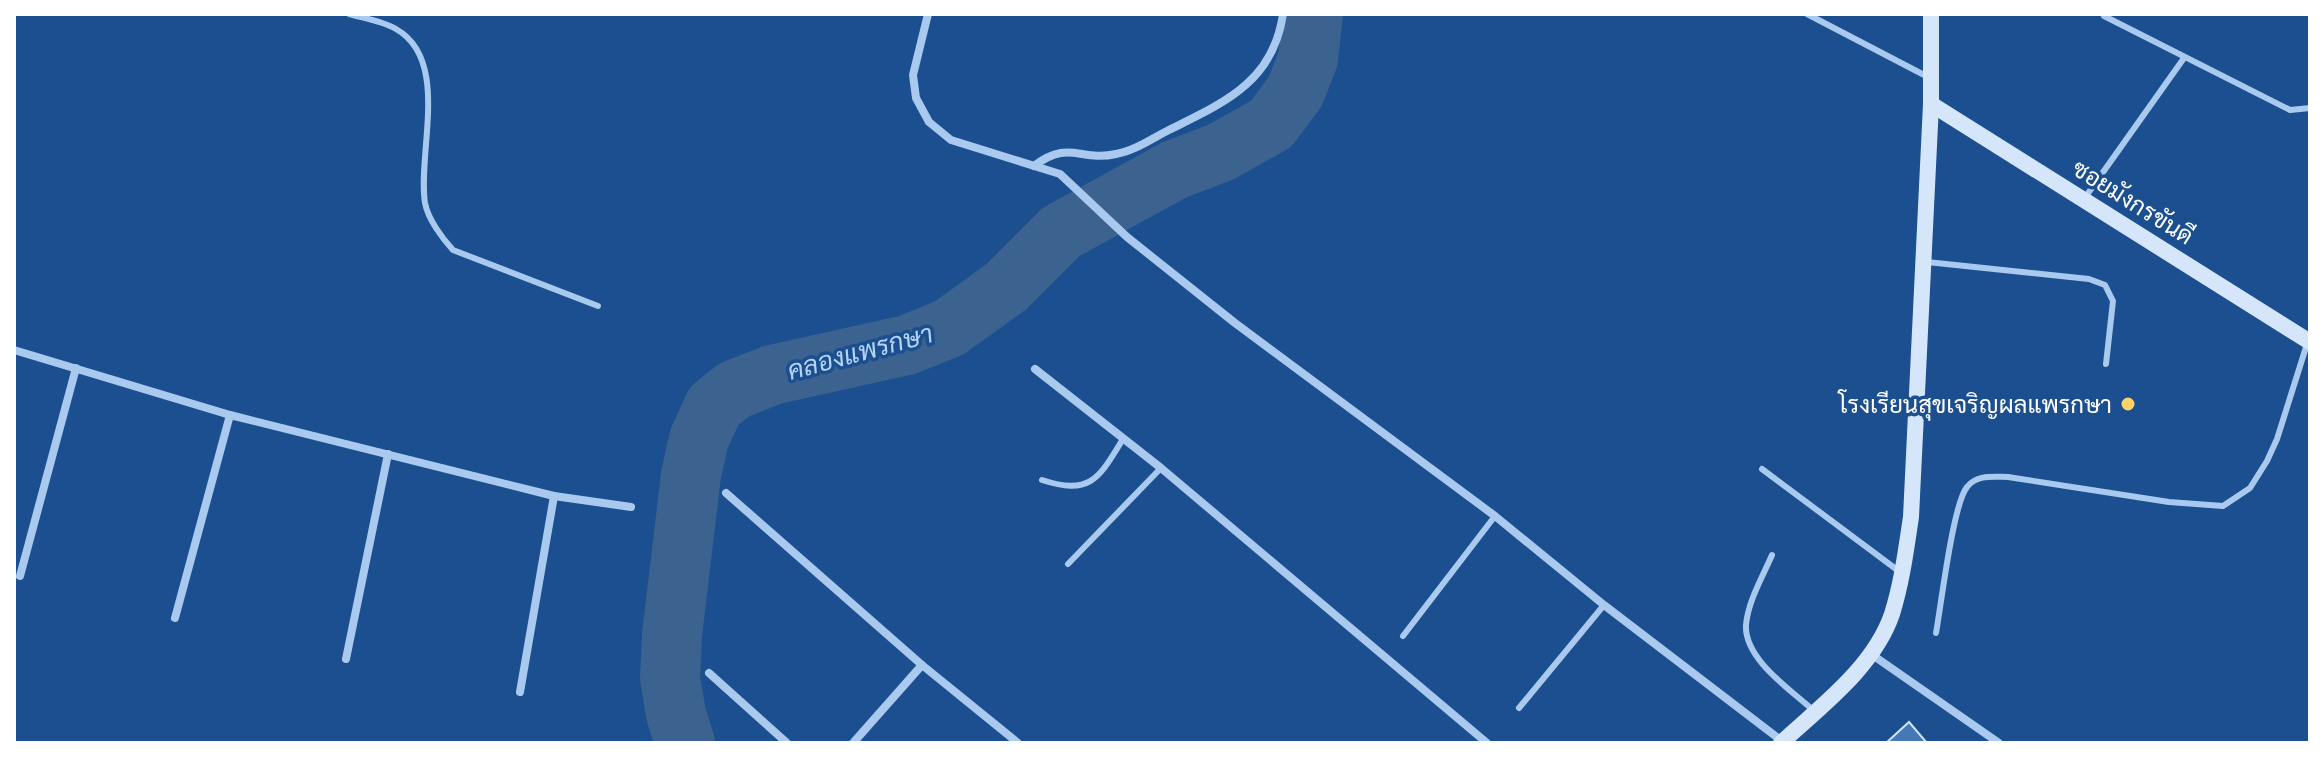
<svg xmlns="http://www.w3.org/2000/svg" width="2324" height="757" font-family="Helvetica,Sarabun,sans-serif">
<rect width="100%" height="100%" fill="#1b4f8f"/>
<g fill="none" stroke-linecap="round" stroke-linejoin="round">
<!-- river -->
<polyline stroke="#3c6290" stroke-width="60" points="685,743 676,714 670,678 672,635 691,475 699,439 714,406 734,390 772,375 907,345 949,328 1006,287 1061,232 1174,170 1221,152 1271,124 1295,92 1308,59 1313,14"/>
</g>
<!-- building -->
<polygon fill="#4478b7" stroke="#cfe3fa" stroke-width="2" points="1909,722 1927,743 1886,743"/>
<g fill="none" stroke-linecap="round" stroke-linejoin="round">
<!-- lane -->
<g stroke="#a9c9ee" stroke-width="6">
<path d="M 349,14 C 363,18 383,21 396,29 C 451,60 417,153 425,203 C 428,219 442,238 453,250 L 598,306"/>
<polyline points="1807,14 1928,77"/>
<polyline points="2104,16 2290,110 2310,108"/>
<polyline points="2084,199 2184,58"/>
<polyline points="1927,262 2089,279 2105,285 2113,301 2106,364"/>
<polyline points="1762,469 1900,572"/>
<path d="M 1042,480 C 1091,496 1099,478 1123,439"/>
<path d="M 1772,555 C 1763,576 1748,601 1746,625 C 1744,659 1791,690 1814,711"/>
<polyline points="1068,564 1161,468"/>
<path d="M 1936,633 C 1941,606 1953,504 1967,487 C 1977,474 1994,477 2008,477 L 2169,502 L 2223,506 L 2250,488 L 2267,461 L 2277,439 L 2307,344"/>
<polyline points="1403,636 1495,516"/>
<polyline points="1519,708 1604,605"/>
</g>
<!-- street -->
<g stroke="#a9c9ee" stroke-width="8">
<polyline points="928,14 913,75 916,98 929,122 951,140 1060,174 1127,237 1235,323 1495,516 1604,605 1782,741"/>
<path d="M 1034,166 C 1069,139 1080,162 1116,154 C 1134,151 1151,139 1167,131 C 1223,103 1273,83 1283,14"/>
<polyline points="14,350 230,415 554,496 631,507"/>
<polyline points="1035,369 1161,468 1487,743"/>
<polyline points="726,493 922,665 1018,743"/>
<polyline points="20,576 76,368"/>
<polyline points="175,618 230,415"/>
<polyline points="1871,654 1999,743"/>
<polyline points="346,659 388,454"/>
<polyline points="709,673 787,743"/>
<polyline points="520,692 554,496"/>
<polyline points="853,743 922,665"/>
</g>
<!-- secondary -->
<g stroke="#d6e6fa" stroke-width="16">
<polyline points="1931,104 2310,342"/>
<path d="M 1781,743 C 1821,706 1874,667 1892,614 C 1902,582 1906,550 1911,517 L 1931,104 L 1931,14"/>
</g>
</g>
<!-- markers -->
<circle fill="#ffd166" stroke="#1b4f8f" stroke-width="3" cx="2128" cy="404" r="8"/>
<g text-anchor="middle" dominant-baseline="central" stroke-width="7" stroke-linejoin="round" paint-order="stroke">
<!-- street labels -->
<g font-size="24" fill="#fff" stroke="#1b4f8f">
<text transform="translate(2133 202) rotate(32)">ซอยมังกรขันดี</text>
</g>
<!-- poi labels -->
<g font-size="24" fill="#fff" stroke="#1b4f8f" text-anchor="end">
<text x="2112" y="404">โรงเรียนสุขเจริญผลแพรกษา</text>
</g>
<!-- water labels -->
<g font-size="26" font-style="italic" fill="#b5d3f5" stroke="#1b4f8f">
<text transform="translate(860 352) rotate(-15)">คลองแพรกษา</text>
</g>
</g>
<!-- border -->
<rect width="2324" height="757" fill="none" stroke="#ffffff" stroke-width="32"/>
</svg>
